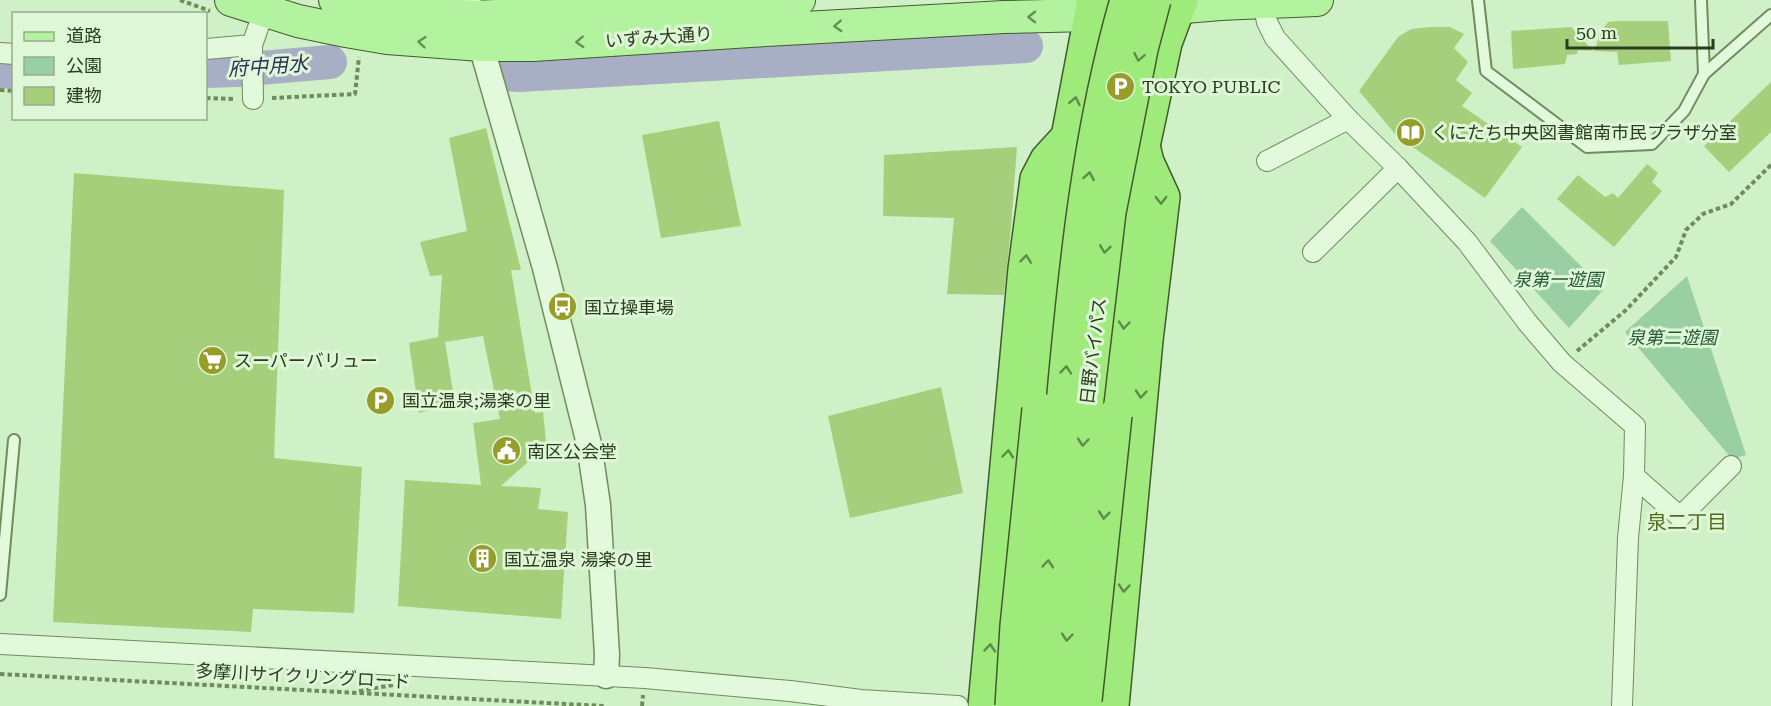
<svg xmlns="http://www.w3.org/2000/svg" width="1771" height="706" font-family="'Roboto Serif','Noto Sans JP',serif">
<rect width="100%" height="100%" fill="#d0f0c7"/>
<!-- green -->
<g fill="#9acfa4">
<polygon points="1522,207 1604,289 1569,328 1490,241"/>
<polygon points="1687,276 1746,455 1732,459 1625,332"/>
</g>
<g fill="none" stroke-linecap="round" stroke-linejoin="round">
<!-- river -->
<g stroke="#a8aec4" stroke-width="34">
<polyline points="0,71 14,72"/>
<polyline points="206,71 237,70 330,62"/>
<polyline points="505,74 519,75 1026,46"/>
</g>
</g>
<!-- building -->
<g fill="#a6cf7c">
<polygon points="1618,21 1668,21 1671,61 1619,65 1617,52 1594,51 1602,30 1608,22"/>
<polygon points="1431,27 1450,27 1464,34 1454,48 1468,62 1456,80 1472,93 1462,106 1522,147 1485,198 1396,135 1359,91 1398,37 1411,29"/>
<polygon points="1571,27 1593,51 1578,50 1577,54 1567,55 1565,64 1513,69 1511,31"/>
<polygon points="1771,82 1771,132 1729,172 1704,146"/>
<polygon points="719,121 741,226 661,238 642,135"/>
<polygon points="486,128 521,270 511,270 535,413 543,412 547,452 532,455 528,462 501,486 541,488 538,509 568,512 561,619 398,606 405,480 481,485 473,423 500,419 483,336 445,342 455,404 419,413 409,343 438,337 442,275 430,276 420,242 467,231 449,138"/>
<polygon points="1017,147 1011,228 1004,295 947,294 954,218 883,216 884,155"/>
<polygon points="1647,164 1658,173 1652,182 1662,191 1614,247 1557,199 1578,175 1605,197 1613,193 1618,198"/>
<polygon points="74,173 284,190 274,458 362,467 354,613 253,609 251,632 53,622"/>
<polygon points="941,387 963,493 850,518 828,416"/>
</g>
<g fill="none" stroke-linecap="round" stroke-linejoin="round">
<defs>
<g id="service">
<polyline points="1478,0 1486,71 1587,147 1652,144 1684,111 1704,74 1701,0"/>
<polyline points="1704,74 1771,15"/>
<polyline points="0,595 14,440"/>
</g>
<g id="minor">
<polyline points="1263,3 1267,22 1275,38 1348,119 1398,168 1467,242 1527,322 1562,363 1635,426 1634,476 1628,538 1622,706"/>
<polyline points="252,45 253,99"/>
<polyline points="206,49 252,45 264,11"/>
<polyline points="0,53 14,54"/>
<polyline points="1267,161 1348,119"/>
<polyline points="1313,252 1398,168"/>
<polyline points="1634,476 1680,517 1731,466"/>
<polyline points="0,644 645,678 790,691 861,700 958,706"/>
</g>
<polyline id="tertiary" points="468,0 545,268 589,444 598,505 607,655 606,676"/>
<g id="primary">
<polyline points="231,0 298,21 346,31 387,38 481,45 533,45 750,31 1004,17 1091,15 1220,4 1317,0"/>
<polyline points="335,0 419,12 473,17 745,5 799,0"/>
</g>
<g id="trunk">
<polyline points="1039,409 1068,137 1094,0"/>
<polyline points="1115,415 1134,217 1143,146 1165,43 1181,0"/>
<polyline points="985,706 1025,269 1037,179 1047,160 1068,137"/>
<polyline points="1112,706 1146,340 1163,197 1147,162 1143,146"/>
</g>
</defs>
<!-- service casing -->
<use href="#service" stroke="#6f8c5b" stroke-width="14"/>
<!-- minor casing -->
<use href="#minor" stroke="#6f8c5b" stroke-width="22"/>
<!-- tertiary casing -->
<use href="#tertiary" stroke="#6f8c5b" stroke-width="27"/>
<!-- primary casing -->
<use href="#primary" stroke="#435a2f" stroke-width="34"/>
<!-- trunk casing -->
<use href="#trunk" stroke="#435a2f" stroke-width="36"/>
<!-- path -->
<g stroke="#6f8c5b" stroke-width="4" stroke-dasharray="4.5 3" stroke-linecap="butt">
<polyline points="180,0 210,11"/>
<polyline points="0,90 14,91"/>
<polyline points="206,98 234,99"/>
<polyline points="272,98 355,94 359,57"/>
<polyline points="1577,351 1626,310 1676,257 1686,230 1703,214 1731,204 1771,165"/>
<polyline points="0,674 604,706"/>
<polyline points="359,691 393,685"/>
<polyline points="642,706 643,695"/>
</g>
<!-- service -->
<use href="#service" stroke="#e2fadb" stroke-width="10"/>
<!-- minor -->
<use href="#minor" stroke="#e2fadb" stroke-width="20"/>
<!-- tertiary -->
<use href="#tertiary" stroke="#e2fadb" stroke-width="24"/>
<!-- primary -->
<use href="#primary" stroke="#b3f39f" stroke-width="32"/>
<!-- trunk -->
<use href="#trunk" stroke="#9eea7a" stroke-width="33"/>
<defs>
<g id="trunk-bridge">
<polyline points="1085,700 1115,415"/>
<polyline points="1012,706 1017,626 1039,409"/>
<path d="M 1035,706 C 1045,602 1055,498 1064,394 C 1076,262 1090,128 1127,0"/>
<polyline points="1062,706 1085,415 1109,212 1141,49 1154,0"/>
</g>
</defs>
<!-- trunk-bridge casing -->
<use href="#trunk-bridge" stroke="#435a2f" stroke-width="36" stroke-linecap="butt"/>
<!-- trunk-bridge -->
<use href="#trunk-bridge" stroke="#9eea7a" stroke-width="33"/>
</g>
<!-- one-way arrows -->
<defs><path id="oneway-chevron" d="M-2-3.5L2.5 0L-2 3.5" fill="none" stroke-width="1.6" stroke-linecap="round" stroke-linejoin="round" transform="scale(1.5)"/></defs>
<g stroke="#698e59">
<use href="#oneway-chevron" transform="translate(1032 17) rotate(180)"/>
<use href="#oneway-chevron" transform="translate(838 26) rotate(177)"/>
<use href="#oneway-chevron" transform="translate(422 42) rotate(-175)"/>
<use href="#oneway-chevron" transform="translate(580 42) rotate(177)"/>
</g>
<g stroke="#5f8a48">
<use href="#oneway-chevron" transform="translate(1139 57) rotate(101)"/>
<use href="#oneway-chevron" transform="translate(1075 101) rotate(-79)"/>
<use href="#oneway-chevron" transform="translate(1089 176) rotate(-80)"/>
<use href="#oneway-chevron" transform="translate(1161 200) rotate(89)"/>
<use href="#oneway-chevron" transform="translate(1105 249) rotate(97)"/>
<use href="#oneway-chevron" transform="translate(1026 259) rotate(-83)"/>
<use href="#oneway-chevron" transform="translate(1124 325) rotate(95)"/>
<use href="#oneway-chevron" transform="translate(1066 370) rotate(-85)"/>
<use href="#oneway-chevron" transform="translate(1141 394) rotate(95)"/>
<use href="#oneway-chevron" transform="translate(1083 442) rotate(95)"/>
<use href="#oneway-chevron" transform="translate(1008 454) rotate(-85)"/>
<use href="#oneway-chevron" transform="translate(1104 515) rotate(96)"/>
<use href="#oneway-chevron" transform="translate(1048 564) rotate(-85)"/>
<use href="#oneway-chevron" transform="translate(1124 588) rotate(95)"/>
<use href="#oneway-chevron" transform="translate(1067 637) rotate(95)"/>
<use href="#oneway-chevron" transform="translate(990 648) rotate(-85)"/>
</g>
<!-- icons -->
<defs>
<symbol id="parking-disc" viewBox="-11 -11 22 22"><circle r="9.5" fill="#969d29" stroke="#def7d7"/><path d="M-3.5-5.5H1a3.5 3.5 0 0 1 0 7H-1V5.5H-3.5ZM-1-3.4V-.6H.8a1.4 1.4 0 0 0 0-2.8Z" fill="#fff"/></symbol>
<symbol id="library-disc" viewBox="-11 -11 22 22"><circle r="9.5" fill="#969d29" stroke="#def7d7"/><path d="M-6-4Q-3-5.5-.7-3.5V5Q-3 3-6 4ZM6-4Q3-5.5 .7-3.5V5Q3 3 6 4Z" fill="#fff"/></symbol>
<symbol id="bus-disc" viewBox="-11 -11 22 22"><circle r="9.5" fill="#969d29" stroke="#def7d7"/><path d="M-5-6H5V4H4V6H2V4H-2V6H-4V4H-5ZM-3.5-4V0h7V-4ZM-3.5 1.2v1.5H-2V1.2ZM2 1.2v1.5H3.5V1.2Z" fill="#fff"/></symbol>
<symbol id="supermarket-disc" viewBox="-11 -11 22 22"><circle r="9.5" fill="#969d29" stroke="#def7d7"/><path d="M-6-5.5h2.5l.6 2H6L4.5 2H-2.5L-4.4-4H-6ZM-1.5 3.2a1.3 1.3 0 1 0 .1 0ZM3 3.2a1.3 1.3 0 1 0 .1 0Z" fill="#fff"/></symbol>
<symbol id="civic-disc" viewBox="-11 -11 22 22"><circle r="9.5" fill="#969d29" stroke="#def7d7"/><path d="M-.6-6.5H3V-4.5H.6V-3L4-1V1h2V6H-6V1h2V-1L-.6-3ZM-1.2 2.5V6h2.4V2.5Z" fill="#fff"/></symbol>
<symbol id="building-disc" viewBox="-11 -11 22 22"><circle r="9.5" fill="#969d29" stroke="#def7d7"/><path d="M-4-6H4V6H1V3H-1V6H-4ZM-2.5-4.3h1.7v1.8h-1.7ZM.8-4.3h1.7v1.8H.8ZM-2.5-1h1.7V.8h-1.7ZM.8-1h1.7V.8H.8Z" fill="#fff"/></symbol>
</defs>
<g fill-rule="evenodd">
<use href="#parking-disc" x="1104" y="70" width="33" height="33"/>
<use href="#library-disc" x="1394" y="116" width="33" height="33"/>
<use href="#bus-disc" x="546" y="290" width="33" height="33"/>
<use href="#supermarket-disc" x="196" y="344" width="33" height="33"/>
<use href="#parking-disc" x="364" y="384" width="33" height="33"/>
<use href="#civic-disc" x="490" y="434" width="33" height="33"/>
<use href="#building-disc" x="466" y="542" width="33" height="33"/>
</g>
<g text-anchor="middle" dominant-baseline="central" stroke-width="6" stroke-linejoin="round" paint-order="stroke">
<!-- street labels -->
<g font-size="18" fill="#2c3c1f" stroke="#def7d7">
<text transform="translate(659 37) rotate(-4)">いずみ大通り</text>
<text transform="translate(1093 351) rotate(-83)">日野バイパス</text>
<text transform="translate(303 676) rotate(3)">多摩川サイクリングロード</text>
</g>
<!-- poi labels -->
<g font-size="18" fill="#2c3c1f" stroke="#def7d7" text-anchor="start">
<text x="1142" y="86">TOKYO PUBLIC</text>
<text x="1431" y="132">くにたち中央図書館南市民プラザ分室</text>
<text x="584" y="307">国立操車場</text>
<text x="234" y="360">スーパーバリュー</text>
<text x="402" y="400">国立温泉;湯楽の里</text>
<text x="527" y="451">南区公会堂</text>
<text x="504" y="559">国立温泉 湯楽の里</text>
</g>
<!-- park labels -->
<g font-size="18" font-style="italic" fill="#255936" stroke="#def7d7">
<text x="1558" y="279">泉第一遊園</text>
<text x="1672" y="337">泉第二遊園</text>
</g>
<!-- water labels -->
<g font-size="20" font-style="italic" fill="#2f2e5c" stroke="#def7d7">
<text transform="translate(268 66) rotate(-4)">府中用水</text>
</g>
<!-- neighbourhood labels -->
<g font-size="20" fill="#556a1d" stroke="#def7d7">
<text x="1687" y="522">泉二丁目</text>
</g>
</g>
<!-- legend -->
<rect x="12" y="12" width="195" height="108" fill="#def7d7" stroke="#97ac8d" stroke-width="1.5"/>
<rect x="24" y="32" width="30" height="9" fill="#b3f39f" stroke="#97ac8d" stroke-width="1.5"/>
<text x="66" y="42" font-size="18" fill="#2c3c1f">道路</text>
<rect x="24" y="57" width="30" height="18" fill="#9acfa4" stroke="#97ac8d" stroke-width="1.5"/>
<text x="66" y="72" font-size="18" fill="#2c3c1f">公園</text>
<rect x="24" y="87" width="30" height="18" fill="#a6cf7c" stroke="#97ac8d" stroke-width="1.5"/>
<text x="66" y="102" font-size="18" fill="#2c3c1f">建物</text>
<!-- scale -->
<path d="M1567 39v9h146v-9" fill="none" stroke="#2c3c1f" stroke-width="3"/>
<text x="1576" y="39" font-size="18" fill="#2c3c1f" stroke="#def7d7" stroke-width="4.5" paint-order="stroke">50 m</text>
</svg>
